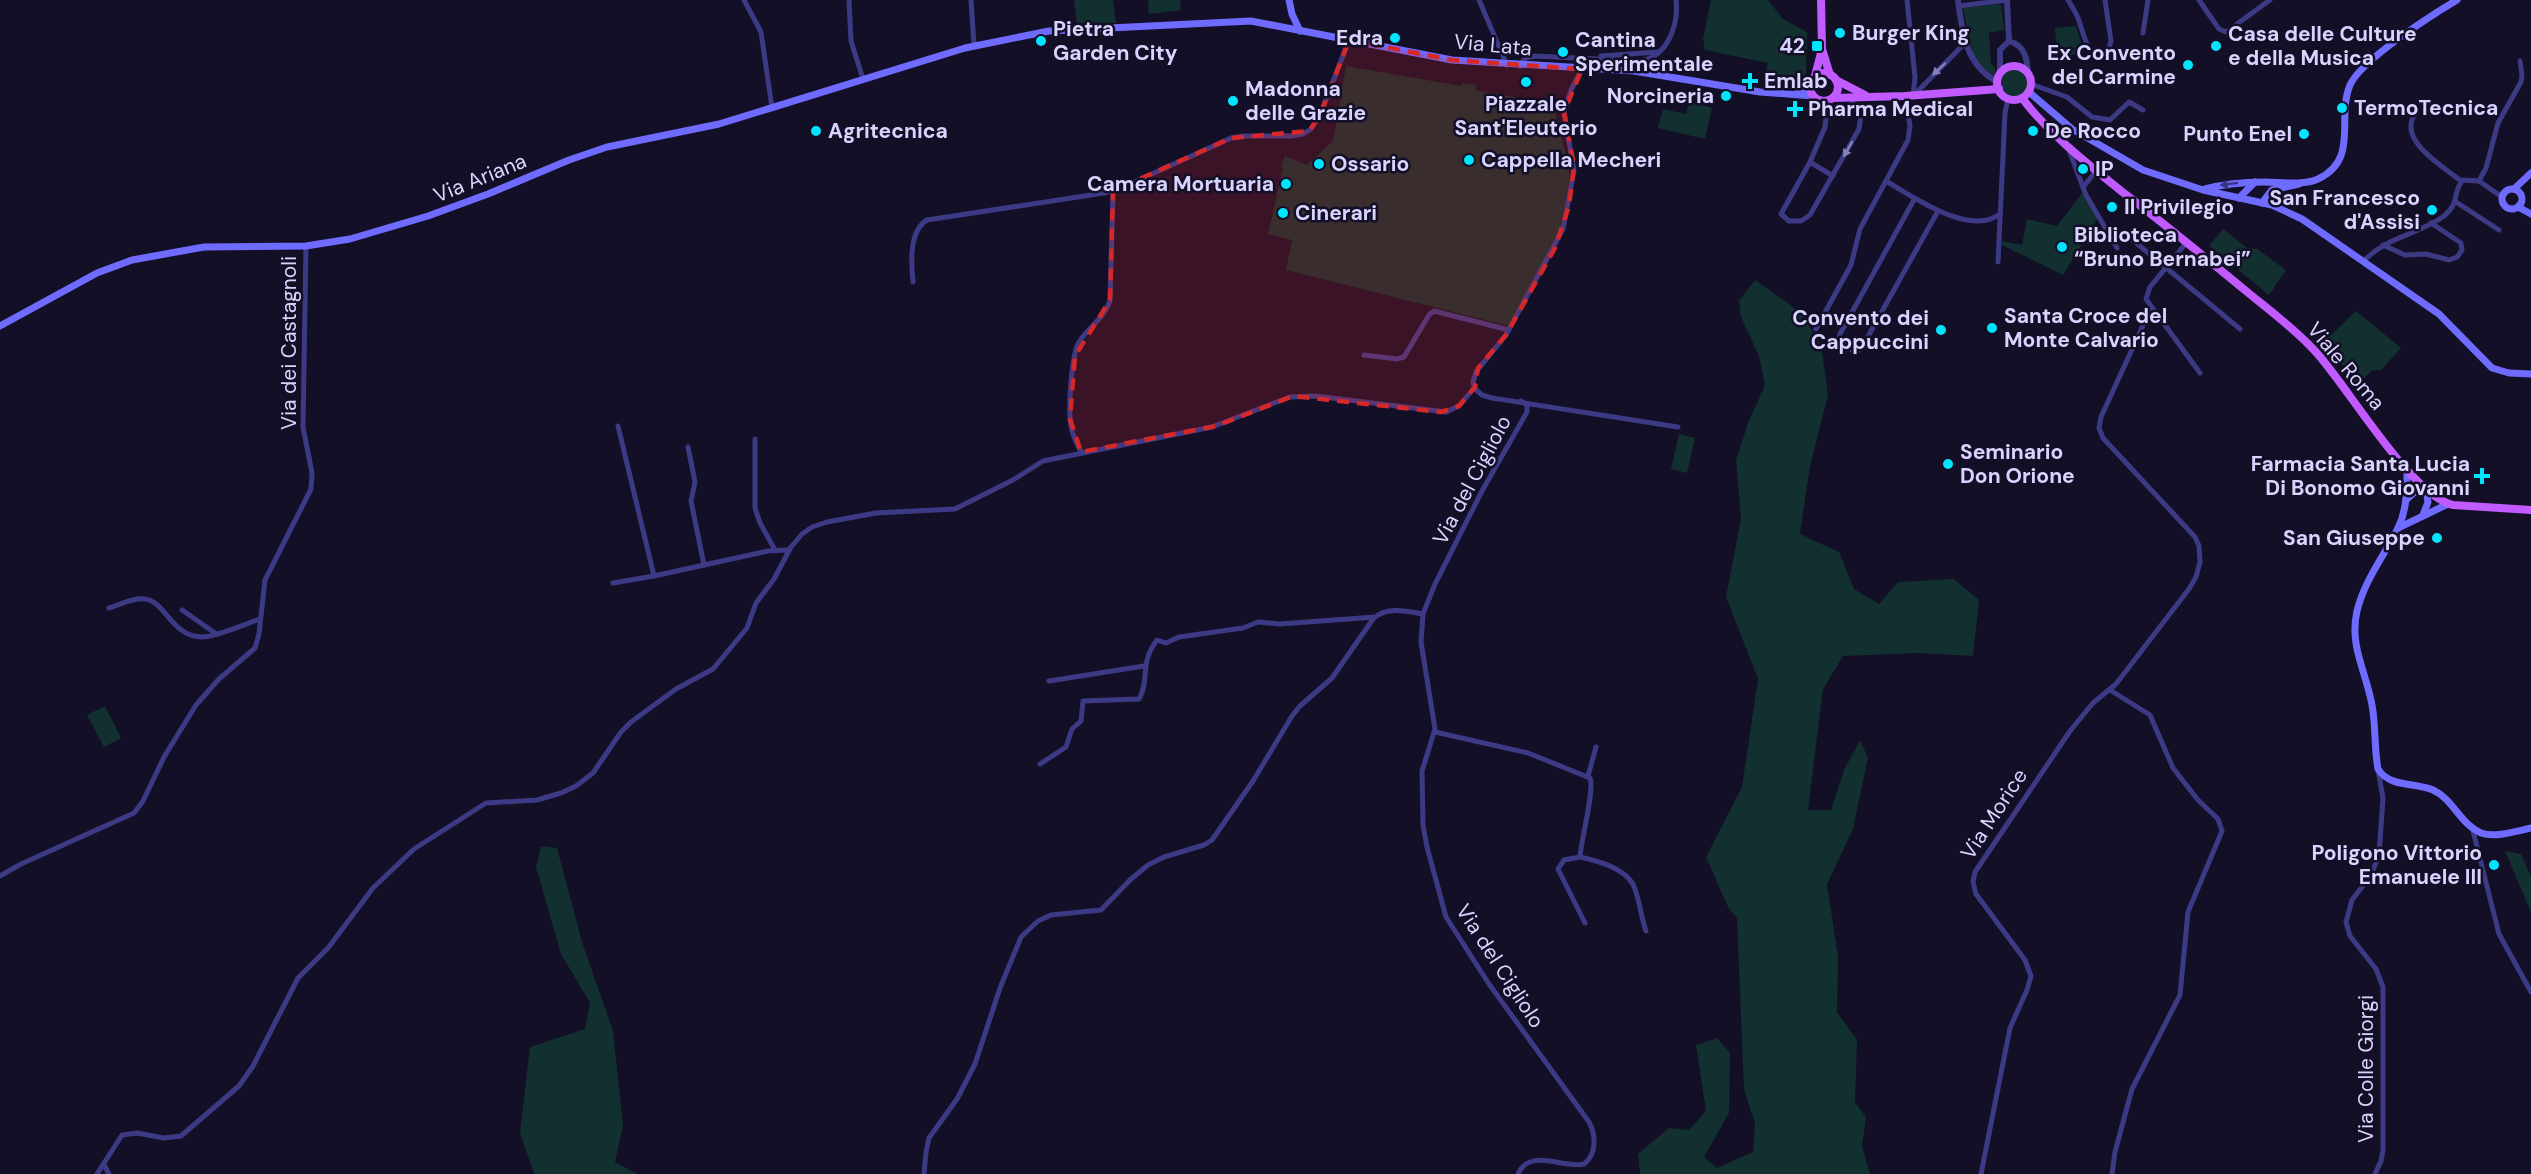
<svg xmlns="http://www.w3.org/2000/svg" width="2531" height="1174" font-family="'DM Sans',sans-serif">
<rect width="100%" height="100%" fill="#130f26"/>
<!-- green -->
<g fill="#12302f">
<polygon points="1074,0 1113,0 1116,23 1077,23"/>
<polygon points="1148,0 1180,0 1181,10 1149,14"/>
<polygon points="1711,0 1768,0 1783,19 1807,32 1806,76 1802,89 1783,89 1782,83 1764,82 1768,63 1705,50 1703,39"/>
<polygon points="2001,4 2004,30 1989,33 1991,63 1996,70 1994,76 1974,60 1963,8"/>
<polygon points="2076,26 2084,50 2058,61 2055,28"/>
<polygon points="1346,66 1461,86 1462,83 1476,85 1475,90 1553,104 1569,166 1569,181 1560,231 1509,326 1286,270 1292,240 1268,234 1283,168 1281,166 1285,156 1307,165 1333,141"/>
<circle cx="2014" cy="83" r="13"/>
<polygon points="1689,102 1712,108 1705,139 1658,128 1663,109 1686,114"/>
<polygon points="2082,193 2098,218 2063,275 2002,245 2002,241 2022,245 2027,219 2057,226"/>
<polygon points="2223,229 2247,248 2257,249 2286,270 2269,295 2209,246"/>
<polygon points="1755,280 1800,312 1821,345 1828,395 1810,466 1800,534 1839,552 1854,589 1879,604 1898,582 1954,579 1979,600 1973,656 1917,653 1843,656 1823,689 1808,810 1831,810 1844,770 1860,740 1868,758 1853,829 1827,884 1838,957 1837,1012 1857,1040 1855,1102 1866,1117 1862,1146 1870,1174 1640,1174 1638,1154 1669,1128 1689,1130 1706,1111 1696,1045 1717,1038 1730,1053 1729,1113 1704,1157 1717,1168 1753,1152 1755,1123 1744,1090 1737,918 1729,909 1706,857 1742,787 1758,679 1726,597 1741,518 1736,460 1748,423 1765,385 1759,356 1741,317 1739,301"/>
<polygon points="2356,311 2401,348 2381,370 2373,370 2357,384 2324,342"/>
<polygon points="1679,434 1695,438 1687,473 1671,469"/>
<polygon points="105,706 121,738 104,747 87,715"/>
<polygon points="541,846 557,848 582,942 613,1031 623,1125 615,1162 638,1174 534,1174 520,1133 530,1047 585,1029 590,1003 561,954 536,867"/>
<polygon points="2505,851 2521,854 2531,876 2531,912"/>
</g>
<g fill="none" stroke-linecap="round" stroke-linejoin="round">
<!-- minor -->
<g stroke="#3d3a85" stroke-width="5">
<polyline points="744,0 761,32 772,108"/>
<polyline points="849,0 851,41 863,79"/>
<polyline points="971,0 974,45"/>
<polyline points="1479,0 1507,65"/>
<polyline points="1907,0 1915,77 1913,96"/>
<path d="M 2068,0 C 2072,6 2075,11 2078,18 C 2083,30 2088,66 2108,52 L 2111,41 L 2105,0"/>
<polyline points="2199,0 2219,29 2226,32 2270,0"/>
<polyline points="1959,6 2007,0"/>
<polyline points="2143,33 2148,0"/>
<polyline points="1601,56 1658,52"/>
<path d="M 1520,66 L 1525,58 L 1535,56 L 1636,61 C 1666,61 1679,26 1676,0"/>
<polyline points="1582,69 1571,90 1564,112 1574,171 1563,229 1506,335 1476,372 1473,382 1475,389 1482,395 1492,398 1678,427"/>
<polyline points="2031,84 2067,97 2092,117 2110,120 2129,102 2143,110"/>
<polyline points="1914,95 1966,42"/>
<polyline points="1828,100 1825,127 1810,162 1833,176"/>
<path d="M 2416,113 C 2395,139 2444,167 2461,181"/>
<polyline points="2069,150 2086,195 2117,248"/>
<polyline points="1810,162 1781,214 1789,221 1801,221 1810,215 1859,129 1861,114 1849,97"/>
<path d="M 1886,181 C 1913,197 1970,237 2000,214"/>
<polyline points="2479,181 2486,168 2498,123 2521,82 2522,75 2520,61"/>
<polyline points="2084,186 2096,171"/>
<polyline points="1915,198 1840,334 1838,341 1855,352 1861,349 1938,211"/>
<polyline points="2456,202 2499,230"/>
<polyline points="2129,237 2240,329"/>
<polyline points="2187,242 2150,287 2146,299 2200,373"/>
<polyline points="2383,245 2405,255 2426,254 2449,260 2457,257 2462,250 2461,243 2431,223"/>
<polyline points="1998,262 2005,113 2008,98"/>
<path d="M 2363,262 C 2385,237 2418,235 2444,216 C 2461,202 2452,191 2463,180 L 2479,181 L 2502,197"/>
<path d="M 913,282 C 911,262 909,231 927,220 L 1104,193 L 1121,188 L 1231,138 L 1243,136 L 1291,136 L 1303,134 L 1311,129 L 1320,115 L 1349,40"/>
<polyline points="1816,329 1851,265 1860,229 1908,140 1910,126 1905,96"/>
<polyline points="1364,355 1397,359 1404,357 1429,315 1434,311 1509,330"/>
<polyline points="618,426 654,576 768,551 789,550"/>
<polyline points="755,439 755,508 760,523 775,550"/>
<polyline points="688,447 695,482 691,501 704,565"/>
<path d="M 1081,452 C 1077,444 1072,435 1071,426 C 1068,409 1071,356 1079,342 C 1088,327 1106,317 1110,300 L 1113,191"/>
<polyline points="613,583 654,576"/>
<path d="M 109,608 C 119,605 134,597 145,599 C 165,601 172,637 202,637 C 217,637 245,624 260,619"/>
<polyline points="182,610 215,633"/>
<polyline points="1049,681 1144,666"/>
<polyline points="2110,690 2150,715 2173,768 2198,800 2218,819 2222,831 2188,912 2180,995 2132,1089 2115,1152 2112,1174"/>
<path d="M 1435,732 L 1528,753 L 1590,778 C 1595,789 1581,840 1580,857 C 1599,861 1629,869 1635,889 C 1640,903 1641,917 1646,931"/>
<path d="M 1040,764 L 1066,747 L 1072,729 L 1081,721 L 1083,701 L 1139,699 C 1150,681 1139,663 1157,640 L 1166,643 L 1179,637 L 1243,628 L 1258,622 L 1280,624 L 1375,617"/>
<polyline points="1588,776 1596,747"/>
<polyline points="2472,827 2499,934 2531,992"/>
<polyline points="1580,857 1564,860 1558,869 1585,923"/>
<polyline points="0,876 21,864 134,813 143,801 164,757 196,705 219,679 255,648 259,634 265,580 311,489 312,473 303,427 306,246"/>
<polyline points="104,1165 109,1174"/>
<polyline points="97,1174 122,1135 137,1133 164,1138 181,1136 239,1086 253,1066 298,978 328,948 373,888 414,849 486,803 537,800 561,793 576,786 593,773 621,732 631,722 676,689 713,669 747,628 756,603 774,579 791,547 802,534 812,527 827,522 876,513 955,509 1013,480 1043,461 1212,427 1290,397 1315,396 1446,412 1459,406 1475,387"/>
<path d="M 924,1174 L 926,1152 L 929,1138 L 957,1099 L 975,1064 L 1000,988 L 1021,937 L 1038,921 L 1051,915 L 1101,910 L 1130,880 L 1148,865 L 1164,857 L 1204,845 L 1212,840 L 1253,781 L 1292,716 L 1300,706 L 1332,678 L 1373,619 C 1386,606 1406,611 1423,614"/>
<path d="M 1518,1174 C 1530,1147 1563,1169 1584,1164 C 1597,1154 1596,1135 1589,1122 L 1489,984 L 1446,917 L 1427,847 L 1423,825 L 1422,771 L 1435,729 L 1421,642 L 1423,614 L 1435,584 L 1482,491 L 1527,412 L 1527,405 L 1521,401"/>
<polyline points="1981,1174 2010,1028 2027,990 2031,976 2025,960 1976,894 1973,882 1975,872 2070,731 2093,703 2116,684 2189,589 2196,577 2200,562 2199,546 2195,537 2103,438 2099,428 2101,417 2151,308"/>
<polyline points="2375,1174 2381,1161 2383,1150 2383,987 2376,969 2350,936 2346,922 2352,900 2371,875 2379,855 2383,798 2378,770"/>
</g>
<!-- tertiary -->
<g stroke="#3d3a85" stroke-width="6">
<path d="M 1958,0 C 1962,33 1966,66 1998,82"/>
<polyline points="2007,0 2009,41"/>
<path d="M 2009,41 C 2025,46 2027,58 2028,73"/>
<polyline points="2000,75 2000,50 2009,41"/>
</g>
<!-- secondary -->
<g stroke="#6f6bff" stroke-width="7">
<polyline points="1289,0 1292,14 1300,31"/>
<polyline points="2029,92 2072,129 2143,170 2203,190 2272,205 2302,219 2439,314 2492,368 2509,373 2531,374"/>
<polyline points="1796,94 1810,87"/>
<circle cx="2512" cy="199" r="10"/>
<path d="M 2205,189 C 2224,184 2244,182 2264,182 C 2281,182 2302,186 2318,179 C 2360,159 2336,118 2350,85 C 2361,60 2432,15 2457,0"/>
<polyline points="2514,189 2531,173"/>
<polyline points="2239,198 2255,182"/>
<polyline points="2262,203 2272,190 2299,184"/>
<polyline points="2518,207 2531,214"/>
<polyline points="0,326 97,273 132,260 204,247 306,246 350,239 428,216 488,194 569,160 607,147 719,124 965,48 1049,31 1251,21 1452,60 1634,71 1760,92 1813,96"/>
<path d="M 2407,469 C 2407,489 2407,510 2398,528 C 2384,556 2365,579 2357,611 C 2349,646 2366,671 2372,705 C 2376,726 2374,748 2378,769 C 2390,788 2415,782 2433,790 C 2453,799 2460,824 2481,833 C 2495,838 2517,831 2531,828"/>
<polyline points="2406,500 2416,491 2426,490 2428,502 2423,515"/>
<polyline points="2398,528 2448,504"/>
</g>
<!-- primary -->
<g stroke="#c25bff" stroke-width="8">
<polyline points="1822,49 1830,75"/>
<circle cx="2014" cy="83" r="17"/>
<circle cx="1824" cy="87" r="14"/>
<polyline points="1815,76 1822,49 1821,0"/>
<polyline points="1836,80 1865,95"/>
<polyline points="1833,98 1905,96 1999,89"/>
<path d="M 2022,98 C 2051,136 2088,164 2125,194 C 2166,225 2206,258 2246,291 C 2269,310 2294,328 2315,351 C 2347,385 2411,496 2453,505 L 2531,510"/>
</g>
</g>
<!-- one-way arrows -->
<defs><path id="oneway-solid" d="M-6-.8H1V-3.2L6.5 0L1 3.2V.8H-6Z" transform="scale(1.5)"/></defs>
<g fill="#837fbc">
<use href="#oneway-solid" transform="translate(1939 69) rotate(137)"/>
<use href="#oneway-solid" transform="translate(1848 149) rotate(120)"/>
</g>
<use fill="#38347d" href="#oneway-solid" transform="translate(2229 184) rotate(173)"/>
<!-- marked area -->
<path fill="#d62828" fill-opacity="0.2" stroke="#d62828" stroke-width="4.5" stroke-dasharray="12 8" stroke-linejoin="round" d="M 1349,40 L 1452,60 L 1582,69 L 1564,112 L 1574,166 L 1569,206 L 1555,248 L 1506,335 L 1478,368 L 1475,387 L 1459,406 L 1441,412 L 1293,396 L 1216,426 L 1081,452 L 1070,419 L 1075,356 L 1110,300 L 1113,191 L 1231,138 L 1309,131 L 1320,115 Z"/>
<!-- markers -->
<g fill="#00e5ff" stroke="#130f26" stroke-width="2">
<circle cx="1840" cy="33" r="6"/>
<circle cx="1395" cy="38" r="6"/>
<circle cx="1041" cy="41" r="6"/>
<rect x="1811" y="40" width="12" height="12" rx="3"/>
<circle cx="2216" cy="46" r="6"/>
<circle cx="1563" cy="52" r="6"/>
<circle cx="2188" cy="65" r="6"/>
<path d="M1747 72h6v6h6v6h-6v6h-6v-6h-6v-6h6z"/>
<circle cx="1526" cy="82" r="6"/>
<circle cx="1726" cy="96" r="6"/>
<circle cx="1233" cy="101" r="6"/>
<circle cx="2342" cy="108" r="6"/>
<path d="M1792 100h6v6h6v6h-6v6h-6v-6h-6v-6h6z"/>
<circle cx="816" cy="131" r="6"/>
<circle cx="2033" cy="131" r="6"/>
<circle cx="2304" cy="134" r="6"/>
<circle cx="1469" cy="160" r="6"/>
<circle cx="1319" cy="164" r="6"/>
<circle cx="2083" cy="169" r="6"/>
<circle cx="1286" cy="184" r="6"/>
<circle cx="2112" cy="207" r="6"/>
<circle cx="2432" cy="210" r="6"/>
<circle cx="1283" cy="213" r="6"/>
<circle cx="2062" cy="247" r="6"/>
<circle cx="1992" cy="328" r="6"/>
<circle cx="1941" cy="330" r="6"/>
<circle cx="1948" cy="464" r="6"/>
<path d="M2479 467h6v6h6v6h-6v6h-6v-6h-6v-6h6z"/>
<circle cx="2437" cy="538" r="6"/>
<circle cx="2494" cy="865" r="6"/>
</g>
<g text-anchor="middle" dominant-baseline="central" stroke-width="5" stroke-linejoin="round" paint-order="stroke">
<!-- poi labels -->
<g font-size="21" font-weight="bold" fill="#d9d4ff" stroke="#130f26" text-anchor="start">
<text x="1053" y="29">Pietra<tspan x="1053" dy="24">Garden City</tspan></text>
<text x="1852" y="33">Burger King</text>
<text x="2228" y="34">Casa delle Culture<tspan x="2228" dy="24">e della Musica</tspan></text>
<text x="1383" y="38" text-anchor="end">Edra</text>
<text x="1575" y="40">Cantina<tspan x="1575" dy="24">Sperimentale</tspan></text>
<text x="1805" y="46" text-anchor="end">42</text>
<text x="2176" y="53" text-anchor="end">Ex Convento<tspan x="2176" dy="24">del Carmine</tspan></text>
<text x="1764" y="81">Emlab</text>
<text x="1245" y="89">Madonna<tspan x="1245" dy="24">delle Grazie</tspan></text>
<text x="1714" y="96" text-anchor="end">Norcineria</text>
<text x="1526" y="104" text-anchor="middle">Piazzale<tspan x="1526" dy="24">Sant'Eleuterio</tspan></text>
<text x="2354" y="108">TermoTecnica</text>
<text x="1808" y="109">Pharma Medical</text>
<text x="828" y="131">Agritecnica</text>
<text x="2045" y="131">De Rocco</text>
<text x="2292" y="134" text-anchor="end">Punto Enel</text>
<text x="1481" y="160">Cappella Mecheri</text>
<text x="1331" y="164">Ossario</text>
<text x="2095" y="169">IP</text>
<text x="1274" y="184" text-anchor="end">Camera Mortuaria</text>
<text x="2420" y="198" text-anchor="end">San Francesco<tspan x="2420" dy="24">d'Assisi</tspan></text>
<text x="2124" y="207">Il Privilegio</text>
<text x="1295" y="213">Cinerari</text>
<text x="2074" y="235">Biblioteca<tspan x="2074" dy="24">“Bruno Bernabei”</tspan></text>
<text x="2004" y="316">Santa Croce del<tspan x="2004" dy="24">Monte Calvario</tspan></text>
<text x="1929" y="318" text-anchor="end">Convento dei<tspan x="1929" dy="24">Cappuccini</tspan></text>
<text x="1960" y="452">Seminario<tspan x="1960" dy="24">Don Orione</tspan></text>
<text x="2470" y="464" text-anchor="end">Farmacia Santa Lucia<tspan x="2470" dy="24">Di Bonomo Giovanni</tspan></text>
<text x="2425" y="538" text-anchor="end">San Giuseppe</text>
<text x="2482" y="853" text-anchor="end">Poligono Vittorio<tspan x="2482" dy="24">Emanuele III</tspan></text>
</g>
<!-- street labels -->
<g font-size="21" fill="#d9d4ff" stroke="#130f26">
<text transform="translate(1493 45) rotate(5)">Via Lata</text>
<text transform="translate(480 178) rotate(-22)">Via Ariana</text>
<text transform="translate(289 343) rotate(-90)">Via dei Castagnoli</text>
<text transform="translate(2346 366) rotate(50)">Viale Roma</text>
<text transform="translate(1472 480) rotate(-62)">Via del Cigliolo</text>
<text transform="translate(1994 814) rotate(-57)">Via Morice</text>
<text transform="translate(1500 966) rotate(57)">Via del Cigliolo</text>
<text transform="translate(2366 1069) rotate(-90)">Via Colle Giorgi</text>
</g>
</g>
</svg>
